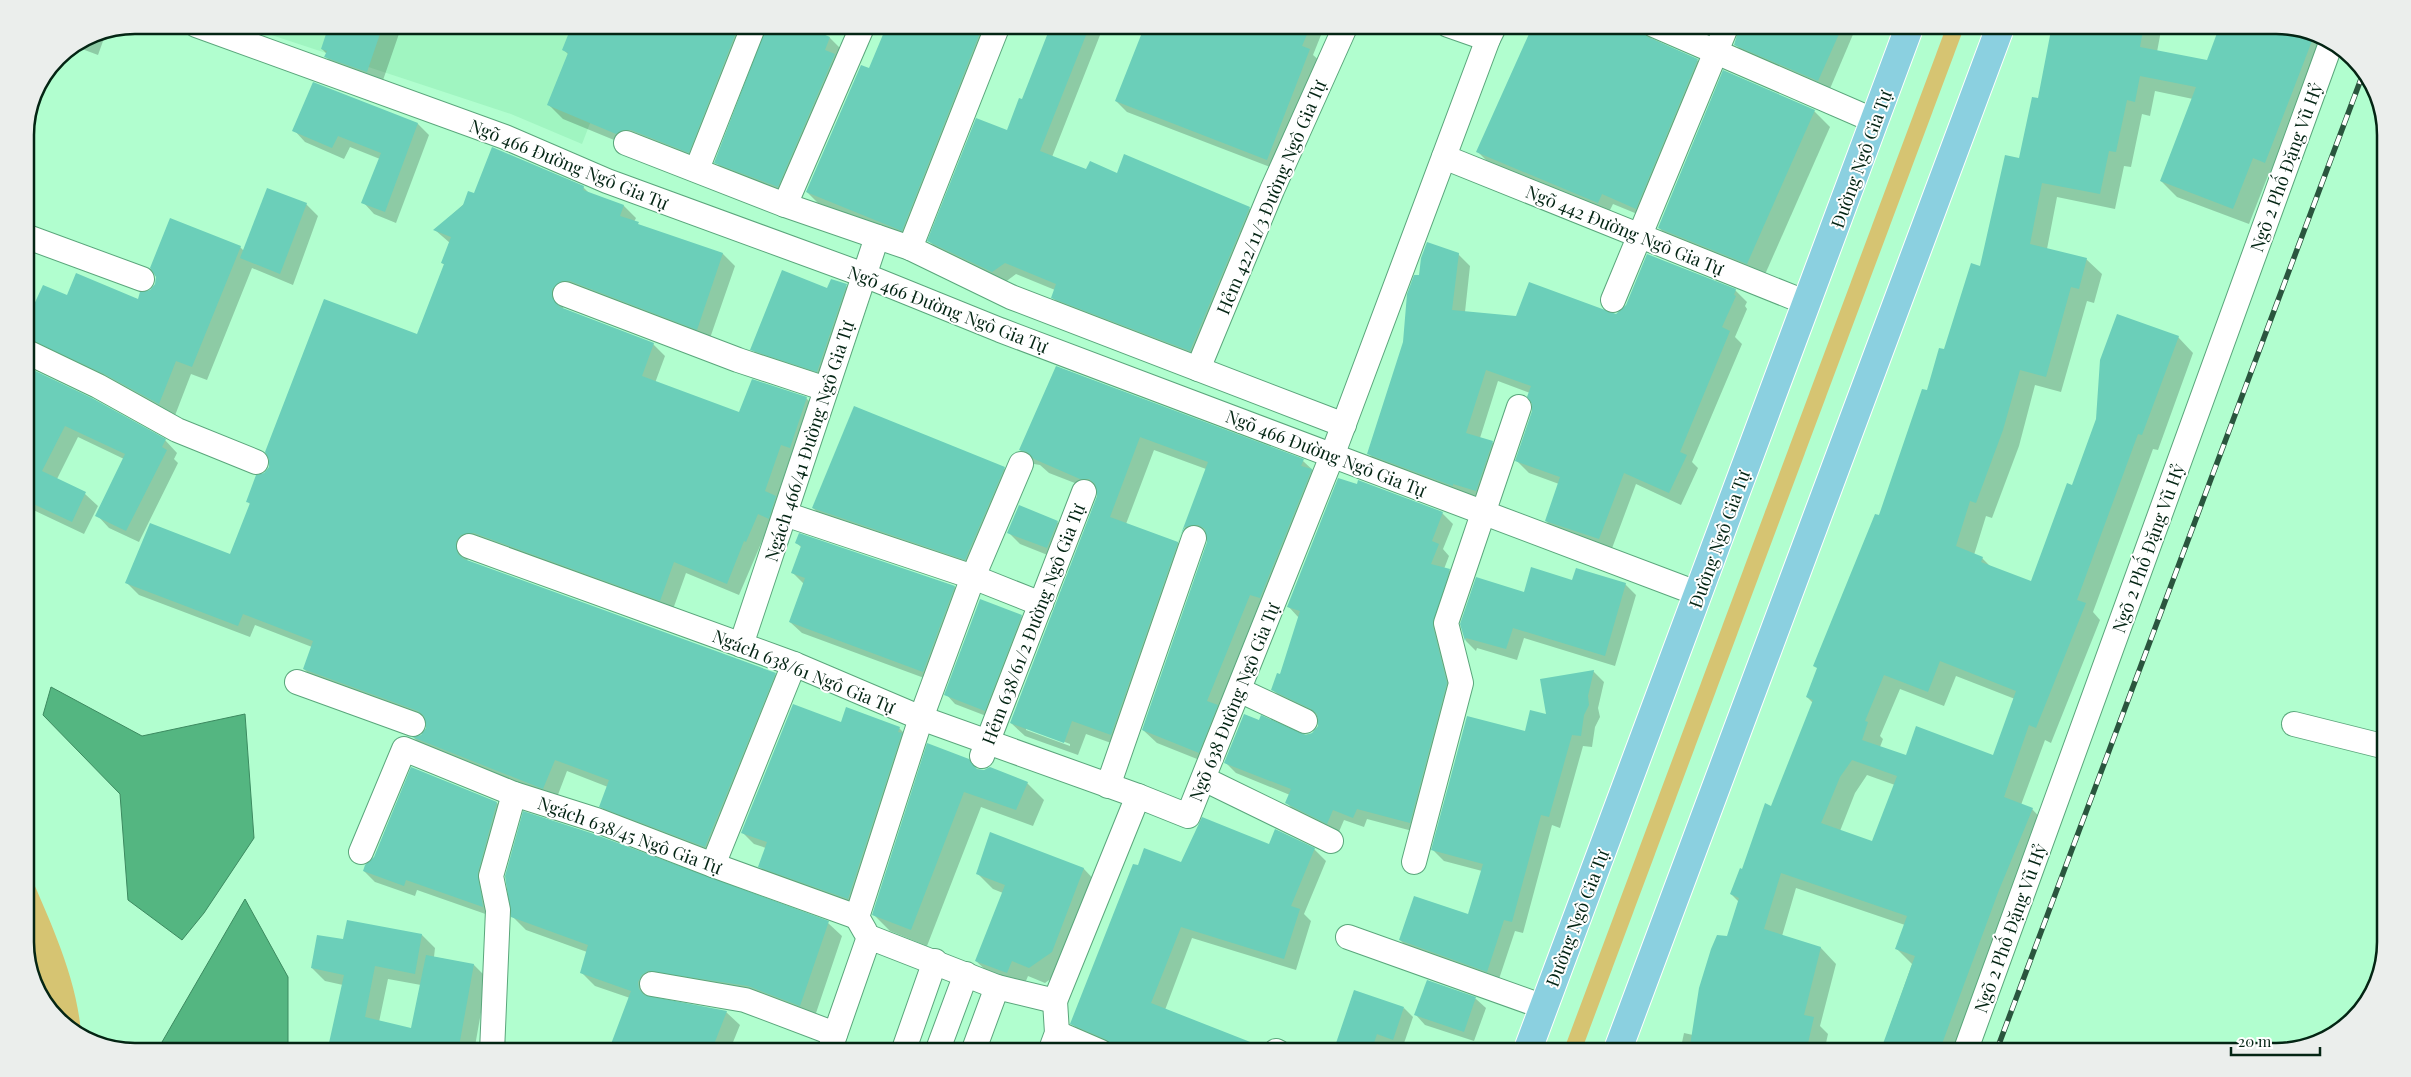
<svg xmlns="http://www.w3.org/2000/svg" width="2411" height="1077" font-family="'Playfair Display',serif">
<rect width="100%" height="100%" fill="#b1fecf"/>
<!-- built -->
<polygon fill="#a0f5c1" points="241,25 628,25 582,144 511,114"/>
<!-- green -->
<g fill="#d6c472">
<polygon points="1947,25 1965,25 1581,1052 1563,1052"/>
<path d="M 25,863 C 47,915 78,978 81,1035 L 47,1009 L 25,950 Z"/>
</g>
<!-- water -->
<g fill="#54b681" stroke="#3c8a60">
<polygon points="51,687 142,736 245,714 254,838 204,913 182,940 128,900 120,794 43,715"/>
<polygon points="245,899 288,977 288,1052 164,1052 162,1042"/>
</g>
<!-- shadow -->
<g fill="#0003" fill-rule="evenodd">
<polygon points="330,25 402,25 381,86 340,71 326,57 327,54 322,49"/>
<polygon points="573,25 797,25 830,38 844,52 792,201 730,177 716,162 768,25 755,34 703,166 631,147 563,119 549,105 569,55 564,50"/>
<polygon points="888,25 1002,25 913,241 818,203 807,192 870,70"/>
<polygon points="1033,25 1104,25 1052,157 1087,171 1117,174 1249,208 1260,219 1201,361 1063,308 1052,297 1055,290 1016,274 1004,283 940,252 929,241 1007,132 1023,100 1050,32"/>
<polygon points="1146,25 1325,25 1313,55 1320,61 1278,170 1127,112 1116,101"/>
<polygon points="1534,25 1656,25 1651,31 1651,38 1697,60 1708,71 1647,218 1613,204 1609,212 1488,162 1478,152"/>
<polygon points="1677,25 1729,25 1719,43"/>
<polygon points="1742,25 1857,25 1829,91 1746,55 1735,44"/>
<path d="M 2078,25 L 2162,25 L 2157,52 L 2208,61 L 2222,25 L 2276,25 L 2319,33 L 2329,42 L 2281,177 L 2269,173 L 2249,224 L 2177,197 L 2161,181 L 2193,99 L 2155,91 L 2150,116 L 2142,114 L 2131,167 L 2124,166 L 2115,209 L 2057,197 L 2047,249 L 2086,259 L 2102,274 L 2094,303 L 2087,301 L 2061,392 L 2035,385 L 2019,446 L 1992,518 L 1986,516 L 1974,555 L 1982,558 L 1991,567 L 2031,583 L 2073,486 L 2178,337 L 2193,353 L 2158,450 L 2153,449 L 2093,612 L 2100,620 L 2051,743 L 2045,740 L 2021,805 L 2032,809 L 2047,825 L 1960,1052 L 1865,1052 L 1868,1044 L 1882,1049 L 1912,964 L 1897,949 L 1905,925 L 1796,888 L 1782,936 L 1821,948 L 1836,964 L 1820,1026 L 1828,1034 L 1824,1052 L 1680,1052 L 1684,1033 L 1693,1035 L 1728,938 L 1739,902 L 1731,894 L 1772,807 L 1813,703 L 1807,697 L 1945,351 L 1981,267 L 2020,160 L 2039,99 ZM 1956,676 L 2015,699 L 1994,757 L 1906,756 L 1880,747 L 1883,739 L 1880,736 L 1900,689 L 1944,706 ZM 1867,775 L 1895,785 L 1872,843 L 1840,831 L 1855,793 Z"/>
<polygon points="107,30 98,55 74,46 93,33"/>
<polygon points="314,84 418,124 429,135 396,223 374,214 363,202 380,159 350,147 344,159 305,142 294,130"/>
<polygon points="1814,111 1830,127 1763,279 1675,244 1659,228"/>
<polygon points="583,187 590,194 624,206 636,218 634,222 641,227 723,254 735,266 709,341 564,301 563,309 653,344 665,356 655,383 740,414 806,398 818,410 739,595 686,573 672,612 472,548 467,561 775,674 787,686 718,859 613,818 600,806 608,787 567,771 556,800 426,749 414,738 422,736 427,728 426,721 316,681 304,669 312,647 255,625 250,637 139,595 127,583 231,556 251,505 247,501 265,474 418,336 445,265 442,263 450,243 435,230 475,194"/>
<polygon points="306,204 318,216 293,285 252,268 207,380 191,374 174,418 25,344 25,327 67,297 138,301 151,291 240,247 244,251"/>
<polygon points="1458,254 1470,266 1465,312 1517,317 1617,316 1735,290 1747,302 1745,306 1747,309 1735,337 1742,344 1692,462 1698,468 1681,505 1636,484 1611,551 1558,533 1546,521 1559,484 1529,473 1517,461 1533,412 1530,393 1498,381 1480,438 1492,442 1504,454 1488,503 1380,465 1368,453 1404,342 1420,277"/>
<polygon points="846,286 854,294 825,379 760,358 752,349 828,289"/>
<path d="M 1057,367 L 1303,461 L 1317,474 L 1212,765 L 1157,743 L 1143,730 L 1208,543 L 1208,539 L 1199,540 L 1125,748 L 1086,734 L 1078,755 L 1025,736 L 1011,723 L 1098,497 L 1098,492 L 1049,473 L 1040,465 L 1034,464 L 1020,450 ZM 1154,450 L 1206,469 L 1179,543 L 1126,524 ZM 1026,727 L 1070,744 L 1070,746 L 1026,730 Z"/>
<polygon points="25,368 165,440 177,453 174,459 178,463 139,542 109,528 97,515 124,459 78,437 57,479 85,494 98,506 84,534 29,508 25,514"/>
<polygon points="1004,468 1015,479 977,570 824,519 813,508"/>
<polygon points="1442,513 1453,524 1443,549 1449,556 1444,569 1449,570 1460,581 1443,637 1457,694 1420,833 1367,819 1364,827 1344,820 1338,834 1297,814 1287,803 1290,795 1236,773 1226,763 1299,735 1313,734 1318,728 1318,717 1283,700 1272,689 1280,676 1299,618 1288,606"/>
<polygon points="1057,522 1070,534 1060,560 1020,544 1008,532"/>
<polygon points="797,543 955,587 966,598 935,682 802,633 790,622 804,584 792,572 802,548"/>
<polygon points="1625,584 1636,595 1615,666 1524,638 1517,660 1477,648 1476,651 1466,641 1462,624 1524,593"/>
<polygon points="1021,616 1031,626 994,719 955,704 946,694"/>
<polygon points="1593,671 1604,682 1598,708 1600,717 1595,727 1592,747 1583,746 1560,828 1552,825 1523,933 1515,931 1498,982 1411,951 1400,940 1469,916 1482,871 1444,861 1433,850 1525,733 1548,716"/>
<polygon points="842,723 899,728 911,740 860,910 771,878 759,866 766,848 754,844 742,832"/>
<polygon points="412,769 497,803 508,814 494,917 417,890 415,896 375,882 364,871 375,858"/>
<polygon points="978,770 1027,783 1044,800 1033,826 981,807 927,946 890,931 874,915"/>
<polygon points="991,834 1084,869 1099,885 1067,967 1045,983 1028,976 1023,988 992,976 976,961 1003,893 993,889 978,874"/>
<polygon points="1270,846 1314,849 1326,861 1304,914 1311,921 1296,970 1192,938 1165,1010 1265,1052 1116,1052 1084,1035 1072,1024 1182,863"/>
<polygon points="513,917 828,923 842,936 814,1019 654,989 652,999 726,1012 740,1025 729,1052 609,1052 630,998 595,986 582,973 587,952 526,930"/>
<path d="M 348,922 L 422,935 L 435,948 L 434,957 L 474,965 L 487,978 L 474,1052 L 329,1052 L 343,985 L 325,981 L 312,968 L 344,941 ZM 388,979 L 421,985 L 412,1029 L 379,1022 Z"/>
<polygon points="1428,981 1476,999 1486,1008 1474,1041 1425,1025 1416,1015"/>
<polygon points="1404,1008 1413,1017 1401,1052 1334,1052"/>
</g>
<!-- building -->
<g fill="#6bcfb9" fill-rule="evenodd">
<polygon points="329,25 383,25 367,72 324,57 327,51 321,49"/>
<polygon points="572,25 739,25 689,153 631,130 623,130 616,134 547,105 568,53 562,50"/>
<polygon points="767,25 802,25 830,37 825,50 835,54 778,187 714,163"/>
<polygon points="887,25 983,25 902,231 806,192 861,65 869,68"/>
<polygon points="1051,25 1090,25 1040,151 1086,169 1090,161 1117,173 1124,154 1250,207 1190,351 1051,298 1056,284 1005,263 992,272 927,241 976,118 1007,130 1019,98 1022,99"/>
<polygon points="1145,25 1311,25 1302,46 1310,49 1267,160 1115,101"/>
<polygon points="1533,25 1641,25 1643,33 1648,37 1698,59 1636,209 1602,194 1598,203 1476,152"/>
<polygon points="1689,25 1712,25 1709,34"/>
<polygon points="1740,25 1843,25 1818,81 1734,45"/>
<path d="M 2052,25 L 2144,25 L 2140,47 L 2207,60 L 2220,25 L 2276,25 L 2315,33 L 2265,163 L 2253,158 L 2233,209 L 2160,181 L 2196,87 L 2140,76 L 2135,102 L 2127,100 L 2116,152 L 2109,151 L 2100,194 L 2042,183 L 2030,244 L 2087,258 L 2079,289 L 2071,287 L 2046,377 L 2020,370 L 2003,430 L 1976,503 L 1970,501 L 1956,546 L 1983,557 L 1981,562 L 2031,581 L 2067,483 L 2072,485 L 2096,419 L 2100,360 L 2117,314 L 2179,336 L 2142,435 L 2138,434 L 2077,600 L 2086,603 L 2036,728 L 2029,725 L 2004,797 L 2033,808 L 1999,890 L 1939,1052 L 1880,1052 L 1915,956 L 1895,949 L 1907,916 L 1781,873 L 1764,929 L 1821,947 L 1804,1015 L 1814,1017 L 1806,1052 L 1689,1052 L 1699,988 L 1711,949 L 1717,935 L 1727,936 L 1739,898 L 1730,894 L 1740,868 L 1742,869 L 1765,803 L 1771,806 L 1813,700 L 1806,697 L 1817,668 L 1813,666 L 1875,514 L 1879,515 L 1922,389 L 1927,390 L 1939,348 L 1944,349 L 1971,263 L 1980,266 L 2005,155 L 2019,158 L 2032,97 L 2038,98 ZM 1940,661 L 2016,691 L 1993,755 L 1916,726 L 1906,755 L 1862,740 L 1868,722 L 1865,721 L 1884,675 L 1928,692 ZM 1852,760 L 1897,776 L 1872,841 L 1821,823 L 1840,777 Z"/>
<polygon points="1723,70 1815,110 1747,264 1658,228"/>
<polygon points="313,82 418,123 385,212 361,203 381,153 338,136 332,148 292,131"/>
<polygon points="492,147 584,186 583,190 624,205 620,216 639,222 638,224 723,253 697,330 570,281 562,281 552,289 552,297 560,307 654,343 642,376 739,412 752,379 807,397 790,448 781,445 765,491 776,496 769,519 758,514 746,542 744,541 727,584 674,562 660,601 474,533 461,535 456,542 458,554 464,559 776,673 705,847 599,807 609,780 555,760 543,789 412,737 421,735 426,728 424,716 418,711 303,669 313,641 243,614 238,626 125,583 150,523 230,554 250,503 246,502 256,475 264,473 269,467 269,460 265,452 324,299 417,334 444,264 441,263 451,237 433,230 463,205 468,191 474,193"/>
<polygon points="267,188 307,203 280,274 240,258"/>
<polygon points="170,218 241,246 192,367 176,361 159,404 104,374 25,337 25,324 43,285 67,295 76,273 138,299 140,292 150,290 155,284 156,277 150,268"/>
<polygon points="1427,242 1459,253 1452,310 1516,316 1529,282 1616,314 1626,305 1647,254 1736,289 1734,295 1736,296 1722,327 1730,331 1680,452 1687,455 1669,493 1624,473 1599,539 1545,521 1560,477 1515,461 1532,411 1532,404 1527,397 1531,386 1486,370 1466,433 1493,441 1476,491 1453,484 1453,486 1367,454 1403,342 1407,294 1414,275 1419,275 1421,258"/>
<polygon points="782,270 827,288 831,279 847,284 817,372 750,350"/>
<polygon points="25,366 92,398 166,439 162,447 167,450 126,531 95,516 125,454 65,426 42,471 86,492 72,522 27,501 25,505"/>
<path d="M 1056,366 L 1304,459 L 1301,466 L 1312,469 L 1260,598 L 1250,595 L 1207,701 L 1218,705 L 1199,753 L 1142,730 L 1207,542 L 1205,529 L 1198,525 L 1185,527 L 1181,534 L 1111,735 L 1072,721 L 1064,743 L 1010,723 L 1097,496 L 1095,484 L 1089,479 L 1080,479 L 1034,459 L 1027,452 L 1019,450 ZM 1140,437 L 1208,462 L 1178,542 L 1110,517 Z"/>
<polygon points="854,406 1005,467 965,560 812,508"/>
<polygon points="1338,478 1357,484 1358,480 1443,512 1432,541 1439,544 1431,564 1450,569 1433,626 1447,683 1410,823 1357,809 1353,818 1333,810 1327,824 1285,803 1291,789 1224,763 1244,714 1259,720 1261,715 1306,735 1312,733 1318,726 1317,714 1311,709 1271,690 1277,673 1280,674 1300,611 1287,607"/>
<polygon points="1019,505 1058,521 1047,548 1007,533"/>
<polygon points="799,533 955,586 923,672 789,622 805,578 791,573 801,546 795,543"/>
<polygon points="1531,567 1572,580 1576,568 1626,583 1605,656 1513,628 1506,649 1466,638 1465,641 1460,624 1476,577 1524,592"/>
<polygon points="980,599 1022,615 985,711 944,695"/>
<polygon points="1594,670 1588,696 1589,705 1584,715 1581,736 1572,735 1549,817 1541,815 1512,922 1504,920 1487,972 1399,940 1414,896 1468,914 1483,864 1431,850 1467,716 1525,731 1530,710 1546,714 1540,679"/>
<polygon points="793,704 841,722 846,707 900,727 898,732 902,733 848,899 758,867 767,842 741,833"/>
<polygon points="927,743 969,759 977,769 984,770 990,767 1028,782 1016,810 964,792 911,930 872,915"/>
<polygon points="411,767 497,802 478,873 483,907 406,880 404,886 363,871 365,865 374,857"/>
<polygon points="523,811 591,833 829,921 800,1006 748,986 648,971 642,975 638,982 639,989 644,995 727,1011 711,1052 608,1052 631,991 580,973 588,945 511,917 505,876"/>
<polygon points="1202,817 1269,844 1275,829 1315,848 1291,906 1300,909 1284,959 1181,927 1151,1003 1263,1047 1262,1052 1118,1052 1107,1040 1070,1024 1133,864 1138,865 1144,848 1181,862"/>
<polygon points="990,832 1084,868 1052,952 1029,968 1012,961 1007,973 975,961 1005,885 976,874"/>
<polygon points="347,920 422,934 415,974 375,966 365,1017 411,1028 426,955 474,964 458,1052 327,1052 344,975 311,968 317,935 343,939"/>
<polygon points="1427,980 1476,997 1464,1032 1414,1015"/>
<polygon points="1354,990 1404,1007 1393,1040 1377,1034 1371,1052 1333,1052"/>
</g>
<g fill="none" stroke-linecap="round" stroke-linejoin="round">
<defs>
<g id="street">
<polyline points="196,25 505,137 607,181 864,275 1000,330 1699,594"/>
<polyline points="1448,25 1488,39"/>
<polyline points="1654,25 1875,121"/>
<polyline points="626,143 785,205 910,248 1011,297 1344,425"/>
<polyline points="1444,157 1807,303"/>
<polyline points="697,169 754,25"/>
<polyline points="785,205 863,25"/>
<polyline points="25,236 142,279"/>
<polyline points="910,248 998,25"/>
<polyline points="565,294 738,360 826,389"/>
<polyline points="1613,300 1727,25"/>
<polyline points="25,351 98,386 177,430 256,462"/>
<polyline points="1198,369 1272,190 1346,25"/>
<polyline points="785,514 973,577 1041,604"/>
<polyline points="469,546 794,664 921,718 1138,796"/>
<polyline points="741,645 877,237"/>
<polyline points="297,682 413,724"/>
<polyline points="1239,690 1305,721"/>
<polyline points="2294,724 2386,747"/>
<polyline points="982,756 1084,492"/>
<polyline points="1204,779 1331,841"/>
<polyline points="1108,786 1194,538"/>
<polyline points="361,852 404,749 514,794 596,820 713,865 857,917"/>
<polyline points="1414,862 1461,683 1446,623 1519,407"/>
<polyline points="713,865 794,664"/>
<polyline points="865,931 857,917 921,718 973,577 1021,464"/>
<polyline points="1348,937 1544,1007"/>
<polyline points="652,984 745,1000 835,1034"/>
<polyline points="1057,1033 1101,1052"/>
<polyline points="1276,1051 1278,1052"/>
<polyline points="492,1052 498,910 491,876 514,794"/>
<polyline points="829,1052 869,937 997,987 1055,1001 1138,796 1188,816 1332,456 1488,39 1495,25"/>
<polyline points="903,1052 935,961"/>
<polyline points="937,1052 966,974"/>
<polyline points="973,1052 997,987"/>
<polyline points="1050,1052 1057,1033 1055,1001"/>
<polyline points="1965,1052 2331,43"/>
</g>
<g id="primary">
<polyline points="1527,1052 1910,25"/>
<polyline points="1617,1052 2001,25"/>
</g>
</defs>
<!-- street casing -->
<use href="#street" stroke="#5aa67b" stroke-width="26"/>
<!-- primary casing -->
<use href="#primary" stroke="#fff" stroke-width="30"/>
<!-- street -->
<use href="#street" stroke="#fff" stroke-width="24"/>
<!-- primary -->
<use href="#primary" stroke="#8bd0e0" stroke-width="28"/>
<defs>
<polyline id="rail" points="1996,1052 2364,71"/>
</defs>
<!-- rail casing -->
<use href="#rail" stroke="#2a553e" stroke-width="5.5"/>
<!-- rail -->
<use href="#rail" stroke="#fff" stroke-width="4" stroke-dasharray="11" stroke-linecap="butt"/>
</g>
<g text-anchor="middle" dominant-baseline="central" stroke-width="4" stroke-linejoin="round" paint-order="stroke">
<!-- street labels -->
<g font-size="18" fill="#042514" stroke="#fff">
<text transform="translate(1861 159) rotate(-70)">Đường Ngô Gia Tự</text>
<text transform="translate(569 164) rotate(22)">Ngõ 466 Đường Ngô Gia Tự</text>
<text transform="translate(2286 167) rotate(-70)">Ngõ 2 Phố Đặng Vũ Hỷ</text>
<text transform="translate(1271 197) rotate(-67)">Hẻm 422/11/3 Đường Ngô Gia Tự</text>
<text transform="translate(1625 230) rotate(22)">Ngõ 442 Đường Ngô Gia Tự</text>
<text transform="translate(948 309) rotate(21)">Ngõ 466 Đường Ngô Gia Tự</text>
<text transform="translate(809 441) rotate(-72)">Ngách 466/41 Đường Ngô Gia Tự</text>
<text transform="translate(1326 453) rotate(21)">Ngõ 466 Đường Ngô Gia Tự</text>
<text transform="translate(1719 539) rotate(-70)">Đường Ngô Gia Tự</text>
<text transform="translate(2148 548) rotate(-70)">Ngõ 2 Phố Đặng Vũ Hỷ</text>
<text transform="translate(1033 624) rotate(-69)">Hẻm 638/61/2 Đường Ngô Gia Tự</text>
<text transform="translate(804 671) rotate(22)">Ngách 638/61 Ngô Gia Tự</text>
<text transform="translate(1234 702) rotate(-68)">Ngõ 638 Đường Ngô Gia Tự</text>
<text transform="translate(630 835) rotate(20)">Ngách 638/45 Ngô Gia Tự</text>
<text transform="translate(1577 918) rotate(-69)">Đường Ngô Gia Tự</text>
<text transform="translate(2010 928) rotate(-70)">Ngõ 2 Phố Đặng Vũ Hỷ</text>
</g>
</g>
<!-- crop -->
<path d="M0 0H2411V1077H0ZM135 34H2276A101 101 0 0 1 2377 135V942A101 101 0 0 1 2276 1043H135A101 101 0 0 1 34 942V135A101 101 0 0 1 135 34Z" fill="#ebeeec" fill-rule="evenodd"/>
<path fill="none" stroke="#042514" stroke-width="2.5" d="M135 34H2276A101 101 0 0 1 2377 135V942A101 101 0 0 1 2276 1043H135A101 101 0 0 1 34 942V135A101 101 0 0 1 135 34Z"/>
<!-- scale -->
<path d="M2231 1047v8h89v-8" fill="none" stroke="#042514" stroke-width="2.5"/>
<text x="2238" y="1047" font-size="15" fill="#042514" stroke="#ffffff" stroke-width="4" paint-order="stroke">20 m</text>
</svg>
